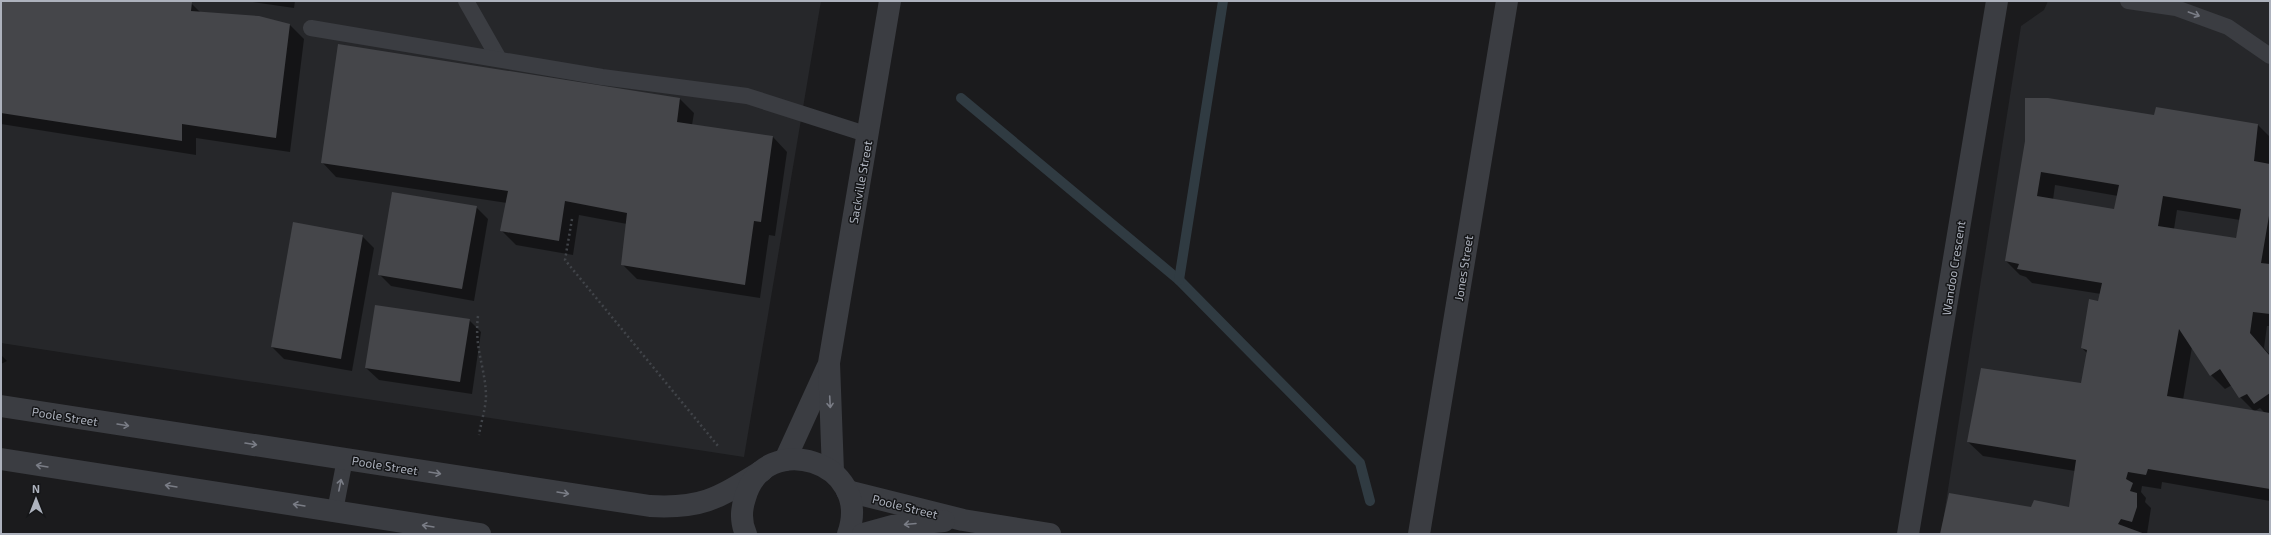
<svg xmlns="http://www.w3.org/2000/svg" width="2271" height="535" font-family="'Exo 2',sans-serif">
<rect width="100%" height="100%" fill="#1b1b1d"/>
<!-- built -->
<g fill="#26272a">
<polygon points="1,1 821,1 744,457 1,343"/>
<polygon points="2048,1 2270,1 2270,534 1941,534 2021,26 2044,10"/>
</g>
<!-- shadow -->
<g fill="#0007" fill-rule="evenodd">
<polygon points="1,1 179,1 191,3 201,13 290,25 304,39 290,152 196,138 196,155 1,124"/>
<polygon points="246,1 295,1 294,8"/>
<polygon points="680,99 694,113 692,125 773,137 787,152 775,236 769,235 760,298 637,279 623,265 627,224 579,215 573,255 516,245 501,230 507,203 336,177 322,162"/>
<path d="M 2154,116 L 2258,125 L 2270,137 L 2270,326 L 2267,326 L 2264,348 L 2270,355 L 2270,501 L 2162,482 L 2161,489 L 2142,486 L 2141,492 L 2146,498 L 2145,502 L 2151,508 L 2147,534 L 1941,534 L 2032,508 L 2070,508 L 2075,471 L 1983,456 L 1968,442 L 2082,384 L 2087,353 L 2082,348 L 2101,294 L 2032,283 L 2026,277 L 2020,275 L 2006,261 L 2026,141 ZM 2055,185 L 2118,196 L 2115,210 L 2053,200 ZM 2177,210 L 2240,220 L 2236,239 L 2174,229 ZM 2192,347 L 2211,375 L 2225,389 L 2232,385 L 2240,397 L 2254,411 L 2183,400 ZM 2260,408 L 2265,413 L 2255,411 Z"/>
<polygon points="476,207 488,219 474,301 391,286 379,274"/>
<polygon points="362,236 374,248 352,371 284,359 272,347"/>
<polygon points="469,320 481,332 472,394 379,380 366,368"/>
<polygon points="1,355 7,361 1,364"/>
</g>
<g fill="none" stroke-linecap="round" stroke-linejoin="round">
<!-- stream -->
<g stroke="#303b42" stroke-width="10">
<polyline points="961,98 1179,280 1360,463 1370,501"/>
<polyline points="1179,280 1223,1"/>
</g>
</g>
<!-- building -->
<g fill="#45464a" fill-rule="evenodd">
<polygon points="1,1 185,1 192,2 191,11 259,16 290,24 276,138 182,124 182,141 1,113"/>
<polygon points="338,44 680,98 677,122 773,136 761,222 754,221 745,285 621,265 627,213 565,201 559,241 500,231 508,191 321,163"/>
<path d="M 2025,98 L 2048,98 L 2154,115 L 2156,107 L 2258,124 L 2254,161 L 2270,164 L 2270,210 L 2261,263 L 2270,264 L 2270,314 L 2253,312 L 2250,333 L 2270,356 L 2270,393 L 2254,404 L 2247,394 L 2239,398 L 2220,369 L 2210,376 L 2179,329 L 2167,396 L 2270,413 L 2270,489 L 2148,469 L 2146,475 L 2128,472 L 2126,479 L 2133,483 L 2130,491 L 2137,493 L 2137,507 L 2132,522 L 2121,519 L 2118,524 L 2145,534 L 1940,534 L 1949,493 L 2031,507 L 2034,500 L 2069,507 L 2076,460 L 1967,442 L 1981,368 L 2081,383 L 2087,350 L 2081,348 L 2089,299 L 2098,301 L 2102,283 L 2017,269 L 2019,264 L 2005,261 L 2025,141 ZM 2041,172 L 2119,185 L 2114,209 L 2037,196 ZM 2163,196 L 2241,209 L 2236,238 L 2158,226 Z"/>
<polygon points="392,192 477,206 462,289 378,275"/>
<polygon points="293,222 363,235 341,359 271,347"/>
<polygon points="375,305 470,319 460,382 365,368"/>
</g>
<g fill="none" stroke-linecap="round" stroke-linejoin="round">
<!-- path -->
<g stroke="#414449" stroke-width="2.5" stroke-dasharray="2 3" stroke-linecap="butt">
<polyline points="572,219 565,260 718,446"/>
<path d="M 478,316 C 474,348 485,366 486,395 C 486,408 481,422 479,435"/>
</g>
<!-- service -->
<g stroke="#3b3d42" stroke-width="16">
<polyline points="466,1 499,59"/>
<polyline points="2128,1 2176,8 2228,27 2270,56"/>
<polyline points="311,28 602,77 747,96 869,135"/>
<polyline points="335,511 345,459"/>
</g>
<!-- minor -->
<g stroke="#3b3d42" stroke-width="22">
<path d="M 1,406 L 650,506 C 703,509 718,498 762,471"/>
<polyline points="1,459 480,534"/>
<polyline points="1419,534 1507,1"/>
<polyline points="1908,534 1997,1"/>
</g>
<!-- tertiary -->
<g stroke="#3b3d42" stroke-width="22">
<polyline points="785,460 827,368"/>
<polyline points="833,472 829,363 890,1"/>
<polyline points="847,491 963,520 1050,534"/>
<path d="M 746,534 C 741,523 741,510 745,498 C 764,428 874,461 848,534"/>
<polyline points="863,534 892,526 944,521"/>
</g>
</g>
<!-- one-way arrows -->
<defs><path id="oneway-shaft" d="M-6 0H5M1.5-3L5.5 0L1.5 3" fill="none" stroke-width="1.6" stroke-linecap="round" stroke-linejoin="round"/></defs>
<g stroke="#7a7d86">
<use href="#oneway-shaft" transform="translate(2194 14) rotate(20)"/>
<use href="#oneway-shaft" transform="translate(830 402) rotate(87)"/>
<use href="#oneway-shaft" transform="translate(123 425) rotate(9)"/>
<use href="#oneway-shaft" transform="translate(251 444) rotate(9)"/>
<use href="#oneway-shaft" transform="translate(42 466) rotate(-171)"/>
<use href="#oneway-shaft" transform="translate(435 473) rotate(9)"/>
<use href="#oneway-shaft" transform="translate(340 485) rotate(-79)"/>
<use href="#oneway-shaft" transform="translate(171 486) rotate(-171)"/>
<use href="#oneway-shaft" transform="translate(563 493) rotate(9)"/>
<use href="#oneway-shaft" transform="translate(299 505) rotate(-171)"/>
<use href="#oneway-shaft" transform="translate(910 524) rotate(175)"/>
<use href="#oneway-shaft" transform="translate(428 526) rotate(-171)"/>
</g>
<g text-anchor="middle" dominant-baseline="central" stroke-width="3" stroke-linejoin="round" paint-order="stroke">
<!-- street labels -->
<g font-size="12" fill="#adb2bd" stroke="#151618">
<text transform="translate(860 182) rotate(-80)">Sackville Street</text>
<text transform="translate(1463 268) rotate(-81)">Jones Street</text>
<text transform="translate(1953 268) rotate(-81)">Wandoo Crescent</text>
<text transform="translate(65 416) rotate(9)">Poole Street</text>
<text transform="translate(385 465) rotate(9)">Poole Street</text>
<text transform="translate(905 506) rotate(14)">Poole Street</text>
</g>
</g>
<!-- border -->
<rect width="2271" height="535" fill="none" stroke="#adb2bd" stroke-width="4"/>
<!-- north arrow -->
<g transform="translate(36 499)" stroke="#151618" stroke-width="3" paint-order="stroke">
<path d="M0-3L7 15L0 10L-7 15Z" fill="#adb2bd"/>
<text y="-6" font-size="11" font-weight="bold" text-anchor="middle" fill="#adb2bd">N</text>
</g>
</svg>
